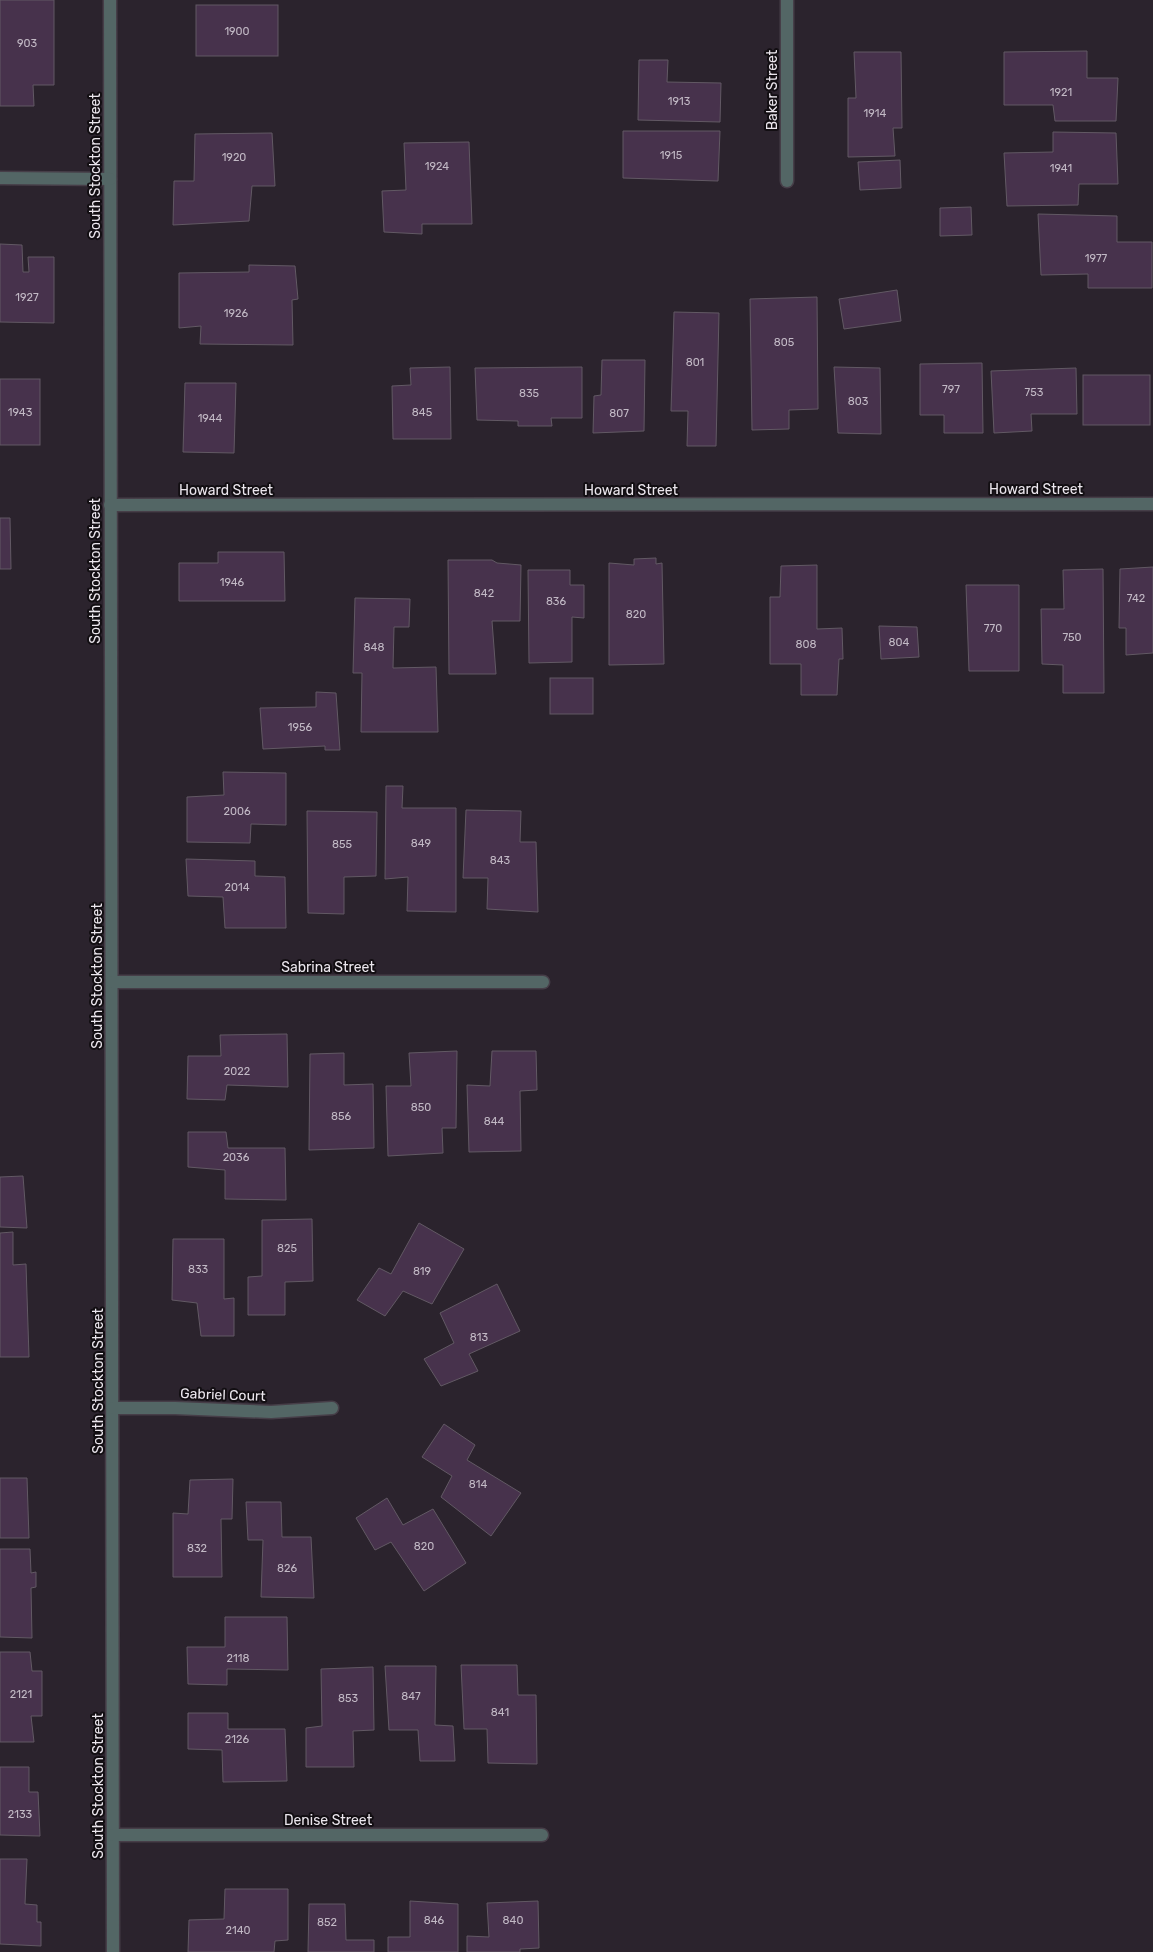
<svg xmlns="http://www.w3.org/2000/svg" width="1153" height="1952" font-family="Rubik,sans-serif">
<rect width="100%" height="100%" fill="#2b232d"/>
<!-- building -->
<g fill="#47324c" stroke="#625964">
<polygon points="0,0 54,0 54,85 33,85 34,106 0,106"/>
<rect x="196" y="5" width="82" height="51"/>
<polygon points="1087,51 1087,78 1118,78 1116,121 1055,121 1053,105 1004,105 1004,52"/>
<polygon points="854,52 901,52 902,128 893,128 895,156 848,157 848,98 856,98"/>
<polygon points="639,60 668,60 667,82 721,83 720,122 638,120"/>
<polygon points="623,131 720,131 718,181 623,178"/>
<polygon points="1053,132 1116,133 1118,184 1079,184 1078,205 1007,206 1004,153 1053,152"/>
<polygon points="272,133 275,186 252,186 249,221 173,225 174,181 194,181 195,134"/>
<polygon points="469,142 472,224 422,224 422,234 384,232 382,191 406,190 404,143"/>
<polygon points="900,160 901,188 860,190 858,162"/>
<polygon points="971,207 972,235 940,236 940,208"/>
<polygon points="1038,214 1117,216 1117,242 1152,242 1152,288 1088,288 1088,274 1041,275"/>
<polygon points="0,244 22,245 23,272 29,272 28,257 54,257 54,323 0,322"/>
<polygon points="249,265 295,266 298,299 292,300 293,345 200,344 201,326 179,328 179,273 249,272"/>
<polygon points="897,290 901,321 844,329 839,299"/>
<polygon points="817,297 818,409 789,410 789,429 752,430 750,299"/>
<polygon points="674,312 719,313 716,446 687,446 688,411 671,411"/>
<polygon points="602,360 645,360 644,431 593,433 594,396 601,395"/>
<polygon points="982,363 983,433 944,433 944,415 920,415 920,364"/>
<polygon points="450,367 451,439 393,439 392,386 411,385 410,368"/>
<polygon points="582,367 582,418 551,418 552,426 518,426 518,421 477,420 475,368"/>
<polygon points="834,367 880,368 881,434 838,433"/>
<polygon points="1076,368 1077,414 1031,414 1032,431 994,433 991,371"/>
<rect x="1083" y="375" width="67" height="50"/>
<rect x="0" y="379" width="40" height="66"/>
<polygon points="185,383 236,383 234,453 183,452"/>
<polygon points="0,518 10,518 11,569 0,569"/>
<polygon points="218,552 284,552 285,601 179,601 179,563 218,563"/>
<polygon points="656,558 656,564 662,563 664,664 609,665 609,563 634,565 634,559"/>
<polygon points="448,560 492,560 497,563 521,565 520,621 492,621 496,674 449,674"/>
<polygon points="817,565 817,629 842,628 843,659 839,659 837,695 801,695 801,664 770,664 770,597 780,597 781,566"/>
<polygon points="1153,567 1153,653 1126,655 1126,628 1119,628 1120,569"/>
<polygon points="1103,569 1104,693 1063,693 1063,665 1042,664 1041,609 1064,609 1063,570"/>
<polygon points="528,570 570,570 570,585 584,585 584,618 572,617 572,662 529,663"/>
<polygon points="966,585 1019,585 1019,671 969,671"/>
<polygon points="355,598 410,599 409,627 394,627 393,668 436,667 438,732 361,732 362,673 353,673"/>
<polygon points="879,626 917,627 919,657 881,659"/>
<rect x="550" y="678" width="43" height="36"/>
<polygon points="316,692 336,693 340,750 325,750 325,746 263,749 260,708 316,707"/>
<polygon points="223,772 286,773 286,825 251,824 250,843 187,842 187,797 224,795"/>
<polygon points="386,786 403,786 402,808 456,808 456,912 407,911 408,877 385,879"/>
<polygon points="466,810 521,811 520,842 536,842 538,912 487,909 488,878 463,878"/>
<polygon points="307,811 377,812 376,876 344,877 344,914 308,913"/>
<polygon points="186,859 255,861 255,876 285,877 286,928 225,928 223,897 188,896"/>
<polygon points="287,1034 288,1087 227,1085 225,1100 187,1099 188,1056 221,1056 220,1035"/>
<polygon points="457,1051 456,1128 442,1128 443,1153 388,1156 386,1086 411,1086 409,1053"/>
<polygon points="492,1051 536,1051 537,1090 520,1091 521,1151 469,1152 467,1085 490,1086"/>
<polygon points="344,1053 344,1085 373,1084 374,1148 309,1150 310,1054"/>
<polygon points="188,1132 226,1132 228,1148 285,1148 286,1200 225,1199 225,1170 188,1167"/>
<polygon points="23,1176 27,1228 0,1227 0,1177"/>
<polygon points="312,1219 313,1281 285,1282 285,1315 248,1315 248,1277 262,1276 262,1220"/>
<polygon points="419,1223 464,1249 432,1304 403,1291 385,1316 357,1300 379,1268 391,1274"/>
<polygon points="13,1232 13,1265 26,1264 29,1357 0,1357 0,1233"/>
<polygon points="173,1239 224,1239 224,1299 234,1298 234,1336 201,1336 197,1303 172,1300"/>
<polygon points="497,1284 520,1331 469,1354 478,1371 441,1386 424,1359 454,1343 440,1313"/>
<polygon points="444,1424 475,1445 467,1460 521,1493 491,1536 441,1497 452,1476 422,1457"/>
<polygon points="0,1478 27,1478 29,1538 0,1538"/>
<polygon points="233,1479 232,1519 221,1519 222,1577 173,1577 173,1513 188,1514 190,1480"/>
<polygon points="387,1498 403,1525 433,1509 466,1563 424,1591 391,1542 375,1550 356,1518"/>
<polygon points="246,1502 281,1502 282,1537 311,1537 314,1598 261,1597 263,1540 248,1540"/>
<polygon points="0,1549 30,1549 31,1573 36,1572 36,1587 31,1588 32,1638 0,1637"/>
<polygon points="225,1617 287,1617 288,1670 227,1669 227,1685 188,1684 187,1647 225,1647"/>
<polygon points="0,1652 30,1652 32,1671 42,1671 42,1716 31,1716 34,1742 0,1742"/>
<polygon points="461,1665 517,1665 518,1695 536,1695 537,1764 488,1763 487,1729 464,1729"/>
<polygon points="385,1666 436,1666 435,1725 453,1726 455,1761 420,1761 418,1730 389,1730"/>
<polygon points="373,1667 374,1730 353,1731 354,1767 306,1767 306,1728 322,1726 321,1669"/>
<polygon points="188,1713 228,1713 228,1729 285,1729 287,1781 223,1782 222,1750 188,1749"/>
<polygon points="0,1767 29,1767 29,1792 38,1792 40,1836 0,1835"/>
<polygon points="0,1859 27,1859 25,1904 37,1905 37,1922 41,1922 41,1946 0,1944"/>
<polygon points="225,1889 288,1889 288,1940 275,1941 274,1952 188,1952 189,1920 224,1919"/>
<polygon points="410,1901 458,1904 458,1952 388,1952 388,1937 410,1937"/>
<polygon points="538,1901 539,1948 520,1949 520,1952 467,1952 467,1936 489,1937 487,1903"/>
<polygon points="309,1904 345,1904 346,1940 374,1940 374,1952 308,1952"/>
</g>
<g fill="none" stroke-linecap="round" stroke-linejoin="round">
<defs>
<g id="minor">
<polyline points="110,0 113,1952"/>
<polyline points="0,178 110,179"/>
<polyline points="787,181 787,0"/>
<polyline points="110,505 1153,504"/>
<polyline points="112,982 543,982"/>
<polyline points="113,1408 175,1408 271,1412 332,1408"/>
<polyline points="113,1835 542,1835"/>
</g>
</defs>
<!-- minor casing -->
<use href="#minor" stroke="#463e48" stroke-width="15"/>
<!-- minor -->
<use href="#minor" stroke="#536665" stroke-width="12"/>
</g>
<g text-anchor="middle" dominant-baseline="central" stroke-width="4" stroke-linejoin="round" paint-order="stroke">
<!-- number labels -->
<g font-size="11" fill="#c2b9c5">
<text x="237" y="31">1900</text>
<text x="27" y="43">903</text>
<text x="1061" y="92">1921</text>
<text x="679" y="101">1913</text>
<text x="875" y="113">1914</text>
<text x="671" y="155">1915</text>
<text x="234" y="157">1920</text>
<text x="437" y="166">1924</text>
<text x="1061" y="168">1941</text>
<text x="1096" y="258">1977</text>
<text x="27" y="297">1927</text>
<text x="236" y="313">1926</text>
<text x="784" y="342">805</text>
<text x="695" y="362">801</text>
<text x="951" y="389">797</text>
<text x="1034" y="392">753</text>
<text x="529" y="393">835</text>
<text x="858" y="401">803</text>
<text x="20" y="412">1943</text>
<text x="422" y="412">845</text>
<text x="619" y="413">807</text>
<text x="210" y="418">1944</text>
<text x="232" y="582">1946</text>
<text x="484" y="593">842</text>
<text x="1136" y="598">742</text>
<text x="556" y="601">836</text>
<text x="636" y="614">820</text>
<text x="993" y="628">770</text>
<text x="1072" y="637">750</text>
<text x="899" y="642">804</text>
<text x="806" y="644">808</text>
<text x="374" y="647">848</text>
<text x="300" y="727">1956</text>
<text x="237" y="811">2006</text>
<text x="421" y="843">849</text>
<text x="342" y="844">855</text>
<text x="500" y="860">843</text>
<text x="237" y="887">2014</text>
<text x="237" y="1071">2022</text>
<text x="421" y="1107">850</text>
<text x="341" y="1116">856</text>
<text x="494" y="1121">844</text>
<text x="236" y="1157">2036</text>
<text x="287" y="1248">825</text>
<text x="198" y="1269">833</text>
<text x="422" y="1271">819</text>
<text x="479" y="1337">813</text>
<text x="478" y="1484">814</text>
<text x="424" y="1546">820</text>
<text x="197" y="1548">832</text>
<text x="287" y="1568">826</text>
<text x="238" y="1658">2118</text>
<text x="21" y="1694">2121</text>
<text x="411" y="1696">847</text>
<text x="348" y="1698">853</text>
<text x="500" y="1712">841</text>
<text x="237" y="1739">2126</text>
<text x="20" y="1814">2133</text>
<text x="434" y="1920">846</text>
<text x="513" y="1920">840</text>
<text x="327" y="1922">852</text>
<text x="238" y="1930">2140</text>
</g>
<!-- street labels -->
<g font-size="14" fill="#ebe6ed" stroke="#120e12">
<text transform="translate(772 90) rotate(-90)">Baker Street</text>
<text transform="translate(95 166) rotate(-90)">South Stockton Street</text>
<text x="1036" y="489">Howard Street</text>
<text x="226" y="490">Howard Street</text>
<text x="631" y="490">Howard Street</text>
<text transform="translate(95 571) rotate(-90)">South Stockton Street</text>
<text x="328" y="967">Sabrina Street</text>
<text transform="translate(97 976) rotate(-90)">South Stockton Street</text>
<text transform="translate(98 1381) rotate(-90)">South Stockton Street</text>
<text transform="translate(223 1395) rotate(2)">Gabriel Court</text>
<text transform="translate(98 1786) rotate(-90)">South Stockton Street</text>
<text x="328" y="1820">Denise Street</text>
</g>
</g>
</svg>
